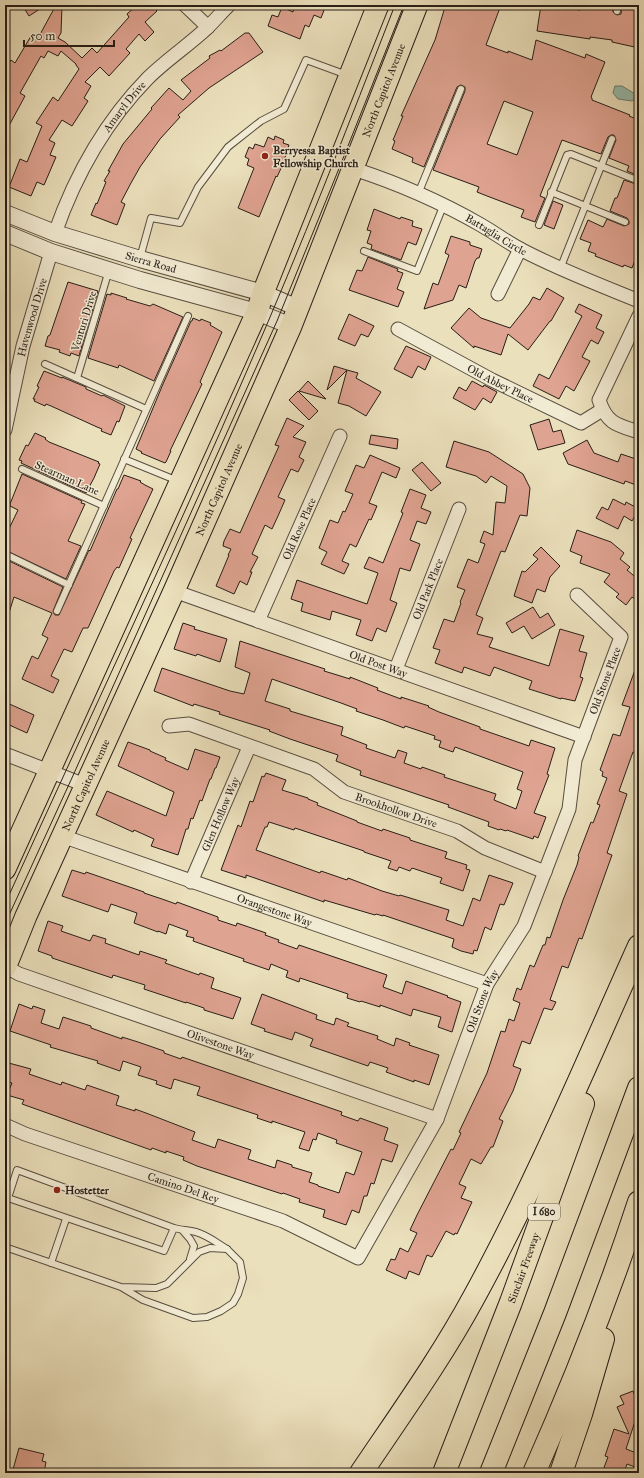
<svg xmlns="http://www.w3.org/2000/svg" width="644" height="1478" font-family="'IM FELL Great Primer',serif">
<rect width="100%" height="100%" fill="#ebe0bc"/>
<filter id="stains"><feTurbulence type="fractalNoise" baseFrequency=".005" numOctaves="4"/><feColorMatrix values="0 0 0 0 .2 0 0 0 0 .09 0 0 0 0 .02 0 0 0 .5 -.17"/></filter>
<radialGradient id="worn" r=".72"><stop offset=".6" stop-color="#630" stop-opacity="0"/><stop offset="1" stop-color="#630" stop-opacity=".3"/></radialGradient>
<!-- water -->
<polygon fill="#99bdad" stroke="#6b7d71" points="615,86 622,86 635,94 635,99 632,101 618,99 613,93"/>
<!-- building -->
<g fill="#dfa391" stroke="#271e17" fill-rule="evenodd">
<polygon points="22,5 46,5 29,16"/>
<polygon points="56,5 62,5 61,33 58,38 65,42 82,58 92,48 97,53 129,17 127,14 137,5 151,5 157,11 145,22 154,32 145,41 139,34 126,49 130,53 109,76 100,67 85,82 91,86 84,98 88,101 72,126 62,120 49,140 55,143 50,155 56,157 44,185 37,182 31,196 9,187 20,159 27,162 42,126 36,123 53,97 58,101 79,69 76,65 76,64 61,51 58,56 48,51 44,58 41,56 20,93 25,96 5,133 5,69 11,60 15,63 31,36 37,40"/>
<polygon points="289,5 326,5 321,18 314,15 309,27 305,25 300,39 268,26 272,15 278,17 282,7 293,12 294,8"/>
<path d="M 448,5 L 501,5 L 486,45 L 508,53 L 508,51 L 532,60 L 536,40 L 585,58 L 586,54 L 605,62 L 591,97 L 592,98 L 592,100 L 630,115 L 629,116 L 639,120 L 639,176 L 627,171 L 629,166 L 609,158 L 616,140 L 614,135 L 611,135 L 608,137 L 601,154 L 562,140 L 540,196 L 545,198 L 535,222 L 521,217 L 524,210 L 487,196 L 477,192 L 479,187 L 433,170 L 465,91 L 465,87 L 461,85 L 457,87 L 424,167 L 412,162 L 413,158 L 392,149 L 395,141 L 393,140 L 403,116 L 401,116 L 435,40 L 445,7 L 447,8 ZM 504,101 L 533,112 L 517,155 L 487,144 Z"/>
<polygon points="541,5 574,5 575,9 579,10 583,9 584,5 613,5 613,12 617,15 621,14 622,5 639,5 635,28 639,28 639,48 612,42 612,40 590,37 590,39 537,31"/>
<polygon points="245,33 249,33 263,52 209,88 178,115 180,117 160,139 140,167 131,183 121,202 125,204 117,225 91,215 96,203 97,204 106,182 104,181 110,171 108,171 123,144 152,109 151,108 169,88 183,100 191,91 181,80 210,58 209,56 220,50 221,51"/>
<polygon points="275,136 284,140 283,143 289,145 283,164 277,177 276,176 259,217 238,208 254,168 247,165 249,159 245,157 249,147 253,149 255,144 264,147 268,137 274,140"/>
<polygon points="624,180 639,185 639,195 635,206 639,207 639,250 632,268 624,265 623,267 595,256 596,254 588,251 591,243 580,239 588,220 603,227 607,219 624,226 629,224 629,221 627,218 610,211 615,198 617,198"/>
<polygon points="553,201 563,205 554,229 544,225"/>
<polygon points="374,209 400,219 401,217 413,221 412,226 422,229 416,245 408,242 401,260 371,249 372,245 367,243 371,231 367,230"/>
<polygon points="451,236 470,242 470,245 482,249 479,258 477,258 475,261 466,288 459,285 453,300 424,309 433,283 438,285 449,255 445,253"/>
<polygon points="368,257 398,269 397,271 403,273 397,289 404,292 398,307 349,290 357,270 362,271"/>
<polygon points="68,282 98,291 79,356 71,353 70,356 59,352 60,350 45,346 48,336 50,335"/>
<polygon points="547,288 564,298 551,321 550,321 528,350 508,334 501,355 474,346 474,348 451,328 469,308 481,318 510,328 529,304 533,297 540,300"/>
<polygon points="111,293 127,298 126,299 150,306 153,304 183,317 154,381 119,365 118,368 88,358 107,294 111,295"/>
<polygon points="579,304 602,315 596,328 604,332 598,344 591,340 582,357 590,361 574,391 566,386 559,399 533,386 539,374 549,379 582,316 575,312"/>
<polygon points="349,314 374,326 368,337 361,334 355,346 338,339"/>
<polygon points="193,318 200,321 201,319 211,323 210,325 222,332 200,382 202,384 170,451 171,451 166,462 165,463 141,453 142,452 136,449 163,384 191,321 192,321"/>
<polygon points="406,346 431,357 425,370 418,366 412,378 394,369"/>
<polygon points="334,366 347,370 327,390"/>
<polygon points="347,370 358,373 356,378 381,392 366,416 349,406 338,403"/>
<polygon points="44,371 62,378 62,377 86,387 86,389 102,396 103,395 125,406 119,422 117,421 111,435 101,431 102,429 97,427 51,406 46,404 45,406 34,401 35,399 33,399 39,387 37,386"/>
<polygon points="308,381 326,399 299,391"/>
<polygon points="472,381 483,387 484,385 497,392 491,403 483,398 475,410 453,398 459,387 466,391"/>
<polygon points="298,391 318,411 309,420 289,400"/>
<polygon points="287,418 304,426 293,437 306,442 299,457 304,460 298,472 291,469 278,497 285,500 278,516 272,529 265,525 252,554 258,557 250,572 252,572 247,585 240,581 234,594 216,586 229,555 228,555 231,549 223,546 224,541 230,529 240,533 279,446 275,445"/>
<polygon points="549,419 553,432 561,430 565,443 538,450 530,425"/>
<polygon points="35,433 46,438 45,439 49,442 99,462 98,463 100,464 94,478 86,493 21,463 22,461 19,460 26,445 28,446"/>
<polygon points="371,435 398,439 397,449 369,444"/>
<polygon points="587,440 594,453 618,462 621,454 639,460 639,486 625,481 624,484 568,464 563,453"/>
<polygon points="454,441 489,452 523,474 530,488 527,516 520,515 505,552 501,551 476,615 483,618 477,634 493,638 489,647 549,666 560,629 584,636 579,651 587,653 580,677 583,678 575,701 561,698 561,699 529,689 532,681 494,667 490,676 464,667 462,673 435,663 440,650 433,648 444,619 454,622 461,603 460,602 465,590 457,587 462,574 468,559 478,563 485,544 480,542 484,531 493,535 496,502 505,503 507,486 491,476 486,483 476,476 446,467"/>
<polygon points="370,455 400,468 396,478 382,472 369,503 377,506 371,520 369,519 356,547 350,544 342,561 349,564 344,574 321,564 327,552 319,548 330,520 338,523 343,511 345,512 353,494 345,491 356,465 364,468"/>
<polygon points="422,462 441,483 431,491 412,470"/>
<polygon points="22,474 82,501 81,503 85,504 68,541 81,546 66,579 5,550 5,537 18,510 10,506 10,504"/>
<polygon points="124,475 141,481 140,482 145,485 153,489 130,538 132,539 119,568 117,567 114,571 88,628 83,628 72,652 64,649 51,676 59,680 53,693 22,679 32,656 38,659 48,638 42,635 52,613 14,597 7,619 5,619 5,559 63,587 53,611 55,615 59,615 89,550 90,551 117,489 118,489"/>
<polygon points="410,489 426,495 421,508 431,512 426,524 417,521 410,540 420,544 410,571 400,568 390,600 397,603 386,632 377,628 372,641 356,635 361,620 332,611 330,620 301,611 303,603 291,599 297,580 367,604 378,573 364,568 369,557 383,563 403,513 401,512"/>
<polygon points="613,499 625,505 626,502 639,509 632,521 624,516 618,529 596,518 602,507 608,510"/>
<polygon points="577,530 611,542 624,553 620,559 630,567 627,570 639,580 639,602 632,597 626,605 616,597 619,594 604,582 610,574 580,563 582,556 570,551"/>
<polygon points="541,547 560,566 550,577 545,592 537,589 532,603 514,596 522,571 525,572 538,559 533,555"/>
<polygon points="533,607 540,618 548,613 555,625 532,639 524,626 512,633 506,623"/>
<polygon points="183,623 195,627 194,629 227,639 220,662 197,654 196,656 174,649"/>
<path d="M 240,641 L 325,669 L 324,671 L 334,674 L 350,679 L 350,677 L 378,688 L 377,690 L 401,699 L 401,697 L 429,706 L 428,707 L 439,712 L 480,727 L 480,729 L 506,738 L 529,746 L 531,740 L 555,748 L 547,774 L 549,775 L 534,813 L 546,817 L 538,838 L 534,836 L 533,839 L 507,830 L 506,831 L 500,829 L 499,830 L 488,826 L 489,822 L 448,807 L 449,805 L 360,775 L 361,771 L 336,761 L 338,755 L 290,739 L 269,731 L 270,730 L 219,714 L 220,712 L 194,704 L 193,706 L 154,691 L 162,668 L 230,691 L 244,694 L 250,673 L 235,667 ZM 272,679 L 341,703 L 357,709 L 356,711 L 383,720 L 404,728 L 405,726 L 435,736 L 434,739 L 441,741 L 439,747 L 453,752 L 455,747 L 523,772 L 517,789 L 522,791 L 516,809 L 494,800 L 496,794 L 444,777 L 445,775 L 422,767 L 421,769 L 404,763 L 407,753 L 398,750 L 395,758 L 366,748 L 367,745 L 341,735 L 343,727 L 290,711 L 290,709 L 265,701 Z"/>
<polygon points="638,662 639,662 639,745 636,753 633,752 619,791 627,794 607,853 612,855 582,939 579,938 568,968 562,966 550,1000 556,1002 552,1010 544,1008 530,1044 522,1041 513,1066 521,1069 513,1091 499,1119 503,1121 493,1147 491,1147 481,1164 471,1159 459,1184 466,1187 461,1198 472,1202 457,1234 455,1233 454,1235 446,1231 432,1257 427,1255 419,1275 409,1271 406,1279 386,1270 391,1259 395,1260 400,1248 408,1252 417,1233 410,1230 417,1215 451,1149 453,1150 461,1133 459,1132 487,1073 501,1031 505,1032 509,1019 514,1021 520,1003 513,1000 517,988 521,990 530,965 534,967 543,945 545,945 547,937 550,938 563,900 577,865 579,857 578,856 591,822 593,823 600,805 597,804 607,778 602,776 603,772 600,770 613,734 620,736 630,707 622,705"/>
<polygon points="5,702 34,715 27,733 5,723"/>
<polygon points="128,742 150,750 150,751 166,758 165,760 188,770 195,749 220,757 216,768 215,768 211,779 210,779 202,801 200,800 193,819 191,818 188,829 186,829 178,855 151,846 154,839 134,830 133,832 96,815 107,791 166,816 174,792 118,766"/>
<polygon points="266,773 286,780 282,790 308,798 308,799 318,803 317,805 357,821 357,822 382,831 383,829 410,838 410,840 447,852 445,858 467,865 466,869 470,870 463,891 440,883 442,878 412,868 410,871 399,867 397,871 388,868 391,861 364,852 364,851 295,828 294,830 269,822 267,827 265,827 256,850 320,873 321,871 347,880 348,878 382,891 399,896 400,895 410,898 449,910 446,920 463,926 473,898 480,901 489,875 513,883 504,905 500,904 491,930 485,927 477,951 474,950 473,954 461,951 452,947 454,939 383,915 383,916 376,914 375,915 324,900 324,902 246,875 246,878 221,870 238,825 241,827 250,801 253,802 262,776 264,777"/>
<polygon points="72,870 85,874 86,872 144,892 144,893 162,899 176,904 177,902 218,917 218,920 236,926 237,923 266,933 265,935 279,940 278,942 297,949 299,945 387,975 383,987 402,994 406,981 448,996 447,997 461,1002 452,1032 438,1027 441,1017 413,1009 411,1016 380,1005 380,1007 361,1001 360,1002 347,998 348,994 300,978 299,982 286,977 288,971 271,964 269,970 243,961 244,959 193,941 194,938 186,936 188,931 169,924 166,934 158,931 158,932 134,923 137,913 111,904 108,912 62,896"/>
<polygon points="48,921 63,926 61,931 90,941 93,935 106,939 105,943 139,955 140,951 167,960 165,963 199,975 200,973 214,978 211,988 241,998 233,1019 204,1010 204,1008 186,1002 186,1003 144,989 145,985 113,975 112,978 52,958 52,956 38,951"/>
<polygon points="262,994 317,1015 316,1019 334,1025 336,1018 349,1023 347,1026 378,1036 377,1039 394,1046 396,1038 410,1043 409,1045 439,1055 429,1085 414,1080 414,1082 386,1072 388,1068 370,1062 368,1066 310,1046 313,1039 295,1032 292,1040 264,1031 265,1029 251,1024"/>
<polygon points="19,1004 32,1009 33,1006 45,1010 41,1023 59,1029 63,1017 91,1026 91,1028 122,1039 122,1037 138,1042 164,1051 164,1053 181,1059 182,1057 342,1112 341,1115 358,1121 360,1118 388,1128 384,1140 398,1145 392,1162 382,1159 374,1184 371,1183 367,1196 364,1196 359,1213 352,1210 346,1225 323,1217 325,1210 299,1202 300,1199 283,1193 282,1194 197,1166 183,1160 184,1157 166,1151 166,1153 152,1148 151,1150 22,1104 24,1100 7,1095 12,1083 5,1081 5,1062 31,1069 29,1074 61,1085 62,1082 85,1090 87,1085 119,1096 116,1105 135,1111 135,1109 146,1113 195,1132 192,1140 215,1148 218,1139 251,1150 248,1159 275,1168 277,1160 292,1165 292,1167 312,1173 309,1182 318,1185 318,1186 339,1193 346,1172 354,1175 362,1152 336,1143 337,1140 318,1133 316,1140 313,1139 309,1151 299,1148 305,1132 272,1121 272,1123 257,1118 258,1115 197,1095 200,1087 174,1079 171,1089 156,1084 157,1081 138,1075 141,1067 123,1061 120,1071 97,1063 98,1061 50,1047 51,1045 10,1031"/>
<polygon points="633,1391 636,1398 639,1397 639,1409 626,1449 639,1454 635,1467 627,1464 624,1473 602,1473 608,1457 605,1456 614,1429 629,1434 617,1407 624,1404 620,1396"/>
<polygon points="19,1448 44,1454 42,1461 46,1462 44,1473 12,1473"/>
</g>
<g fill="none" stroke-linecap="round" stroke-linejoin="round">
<defs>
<g id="service">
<polyline points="579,6 579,5"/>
<polyline points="617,11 618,5"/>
<polyline points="551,192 625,222"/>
<polyline points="418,194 461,89"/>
<polyline points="539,225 567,155 571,154 639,181"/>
<polyline points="364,251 417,271 444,204"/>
<polyline points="140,258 151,218 180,223 198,187 228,147 261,121 284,109 306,60 347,75"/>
<polyline points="560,269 612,139"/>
<polyline points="45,364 146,409"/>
<polyline points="77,378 109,270"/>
<polyline points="124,459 178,481"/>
<polyline points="22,469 104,506"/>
<polyline points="5,554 69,585"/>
<polyline points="57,611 188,316"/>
<path d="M 174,1228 L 164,1251 L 8,1198 L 17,1170 L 174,1228 C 181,1230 188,1230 196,1232 C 207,1235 217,1243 227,1249"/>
<polyline points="183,1231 190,1239 194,1246 190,1259"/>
<polyline points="5,1247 121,1287 143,1300 193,1318 207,1317 221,1311 233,1303 238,1294 243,1278 240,1262 227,1249 210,1248 199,1252 167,1284 156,1288 121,1287"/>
<polyline points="51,1263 66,1219"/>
</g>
<g id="minor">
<polyline points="185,5 208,27"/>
<path id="s1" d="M 354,169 C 397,183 441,202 481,225 C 495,233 508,243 522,250 C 560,270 600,285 639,301"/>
<path id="s2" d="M 55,233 C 75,176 105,122 148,78 C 166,60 189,45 208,27 C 215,20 222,12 229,5"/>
<polyline points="498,294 520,249"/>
<path d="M 639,316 L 599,400 C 607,424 617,425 639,432"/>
<path id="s3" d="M 398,329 L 492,380 L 581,423 L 602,410"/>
<path id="s4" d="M 5,430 L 23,346 L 51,252"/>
<path id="s5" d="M 174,591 L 584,737"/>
<path id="s6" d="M 258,621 L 340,436"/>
<path id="s7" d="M 396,669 L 459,509"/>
<path id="s8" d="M 169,726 L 189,724 L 314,769 L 344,792 L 457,831 L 485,848 L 545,872"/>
<polyline points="5,754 85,785"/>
<path id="s9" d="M 62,836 L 487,984"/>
<path id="s10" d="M 191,882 L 249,747"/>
<path id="s11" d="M 6,967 L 19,974 L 437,1119"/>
<path id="s12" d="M 5,1125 L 25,1134 L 283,1221 L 358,1258 L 437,1119 L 487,984 L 524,926 L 569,809 L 575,760 L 621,637 L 577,595"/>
</g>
<g id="tertiary">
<path id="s13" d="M 5,213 L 55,233 L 140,259 L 263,293 L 298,308"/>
<polyline points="5,233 51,252 140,280 257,312 291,326"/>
</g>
<g id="primary">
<polyline points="5,869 257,312 263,293 378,5"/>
<path id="s14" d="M 5,968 L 26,916 L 174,591 L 291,326 L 417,5"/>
</g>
<g id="motorway">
<path d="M 361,1473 C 400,1415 441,1358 474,1297 C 536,1184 586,1064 639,946"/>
<path id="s15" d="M 444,1473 L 511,1302 L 583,1104"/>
<polyline points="491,1473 555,1313 639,1088"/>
<path d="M 534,1473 C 573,1385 609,1294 639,1202"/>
<polyline points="561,1473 581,1414 603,1339"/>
</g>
</defs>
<!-- service casing -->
<use href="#service" stroke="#584e40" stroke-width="8"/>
<!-- minor casing -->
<use href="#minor" stroke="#584e40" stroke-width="15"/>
<!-- tertiary casing -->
<use href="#tertiary" stroke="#584e40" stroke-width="18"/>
<!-- primary casing -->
<use href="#primary" stroke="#271e17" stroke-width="23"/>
<!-- motorway casing -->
<use href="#motorway" stroke="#271e17" stroke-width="24"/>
<!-- service -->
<use href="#service" stroke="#f2ebd3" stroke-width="6"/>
<!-- minor -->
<use href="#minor" stroke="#f2ebd3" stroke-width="13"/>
<!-- tertiary -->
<use href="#tertiary" stroke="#f2ebd3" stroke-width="16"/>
<!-- primary -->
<use href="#primary" stroke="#ebe0bc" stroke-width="21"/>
<!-- motorway -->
<use href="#motorway" stroke="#ebe0bc" stroke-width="22"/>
<!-- tram -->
<g stroke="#271e17" stroke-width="1">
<path d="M 5,904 C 86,725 171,547 249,366 C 301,247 348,126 395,5"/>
<polyline points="5,924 71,780 277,321 340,166 404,5"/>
</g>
</g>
<!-- markers -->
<g fill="#8f2418" stroke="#f2ebd3" stroke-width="1.5">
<circle cx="265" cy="156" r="4"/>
<circle cx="57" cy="1190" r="4"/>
</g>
<g text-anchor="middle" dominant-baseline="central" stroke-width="3" stroke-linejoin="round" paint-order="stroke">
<!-- shield labels -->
<rect fill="#f2ebd3" stroke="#645c4f" stroke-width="1" x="528" y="1204" width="32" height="16" rx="3"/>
<g font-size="10" font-weight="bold" fill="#271e17">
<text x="544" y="1212">I 680</text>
</g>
<!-- street labels -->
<g font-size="11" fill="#271e17" stroke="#f2ebd3">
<text stroke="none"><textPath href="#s14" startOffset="956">North Capitol Avenue</textPath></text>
<text stroke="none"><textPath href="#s2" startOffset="145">Amaryl Drive</textPath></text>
<text stroke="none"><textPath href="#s1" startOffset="157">Battaglia Circle</textPath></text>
<text stroke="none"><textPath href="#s13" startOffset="154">Sierra Road</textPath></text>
<text stroke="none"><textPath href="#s4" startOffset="116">Havenwood Drive</textPath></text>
<text transform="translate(84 321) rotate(-73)">Venturi Drive</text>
<text stroke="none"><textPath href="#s3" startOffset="116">Old Abbey Place</textPath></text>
<text transform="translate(67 478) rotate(24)">Stearman Lane</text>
<text stroke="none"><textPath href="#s14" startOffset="524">North Capitol Avenue</textPath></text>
<text stroke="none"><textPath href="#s6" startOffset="101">Old Rose Place</textPath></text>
<text stroke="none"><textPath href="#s7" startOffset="86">Old Park Place</textPath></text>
<text stroke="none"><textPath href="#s5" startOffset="217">Old Post Way</textPath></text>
<text stroke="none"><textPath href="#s12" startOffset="1010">Old Stone Place</textPath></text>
<text stroke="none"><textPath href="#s14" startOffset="200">North Capitol Avenue</textPath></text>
<text stroke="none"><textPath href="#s8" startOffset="246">Brookhollow Drive</textPath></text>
<text stroke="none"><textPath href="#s10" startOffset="74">Glen Hollow Way</textPath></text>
<text stroke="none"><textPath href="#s9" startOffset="225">Orangestone Way</textPath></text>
<text stroke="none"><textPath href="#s12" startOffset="664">Old Stone Way</textPath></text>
<text stroke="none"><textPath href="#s11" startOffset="228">Olivestone Way</textPath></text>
<text stroke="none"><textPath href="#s12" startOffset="189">Camino Del Rey</textPath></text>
<text stroke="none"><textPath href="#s15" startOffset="220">Sinclair Freeway</textPath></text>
</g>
<!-- poi labels -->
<g font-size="11" font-weight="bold" fill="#271e17" stroke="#f2ebd3" text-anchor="start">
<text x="273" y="150">Berryessa Baptist<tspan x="273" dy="13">Fellowship Church</tspan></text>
<text x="65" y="1190">Hostetter</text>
</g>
</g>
<!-- margin -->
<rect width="644" height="1478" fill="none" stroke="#ebe0bc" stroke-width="20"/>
<rect x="6" y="6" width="632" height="1466" fill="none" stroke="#271e17" stroke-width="2"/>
<rect x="10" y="10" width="624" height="1458" fill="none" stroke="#271e17"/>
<!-- scale -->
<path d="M24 40v6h90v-6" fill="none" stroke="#271e17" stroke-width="2"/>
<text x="30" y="40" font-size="12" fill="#271e17" stroke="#f2ebd3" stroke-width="3" paint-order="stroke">50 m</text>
<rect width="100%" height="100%" filter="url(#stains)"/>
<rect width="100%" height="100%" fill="url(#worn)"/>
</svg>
